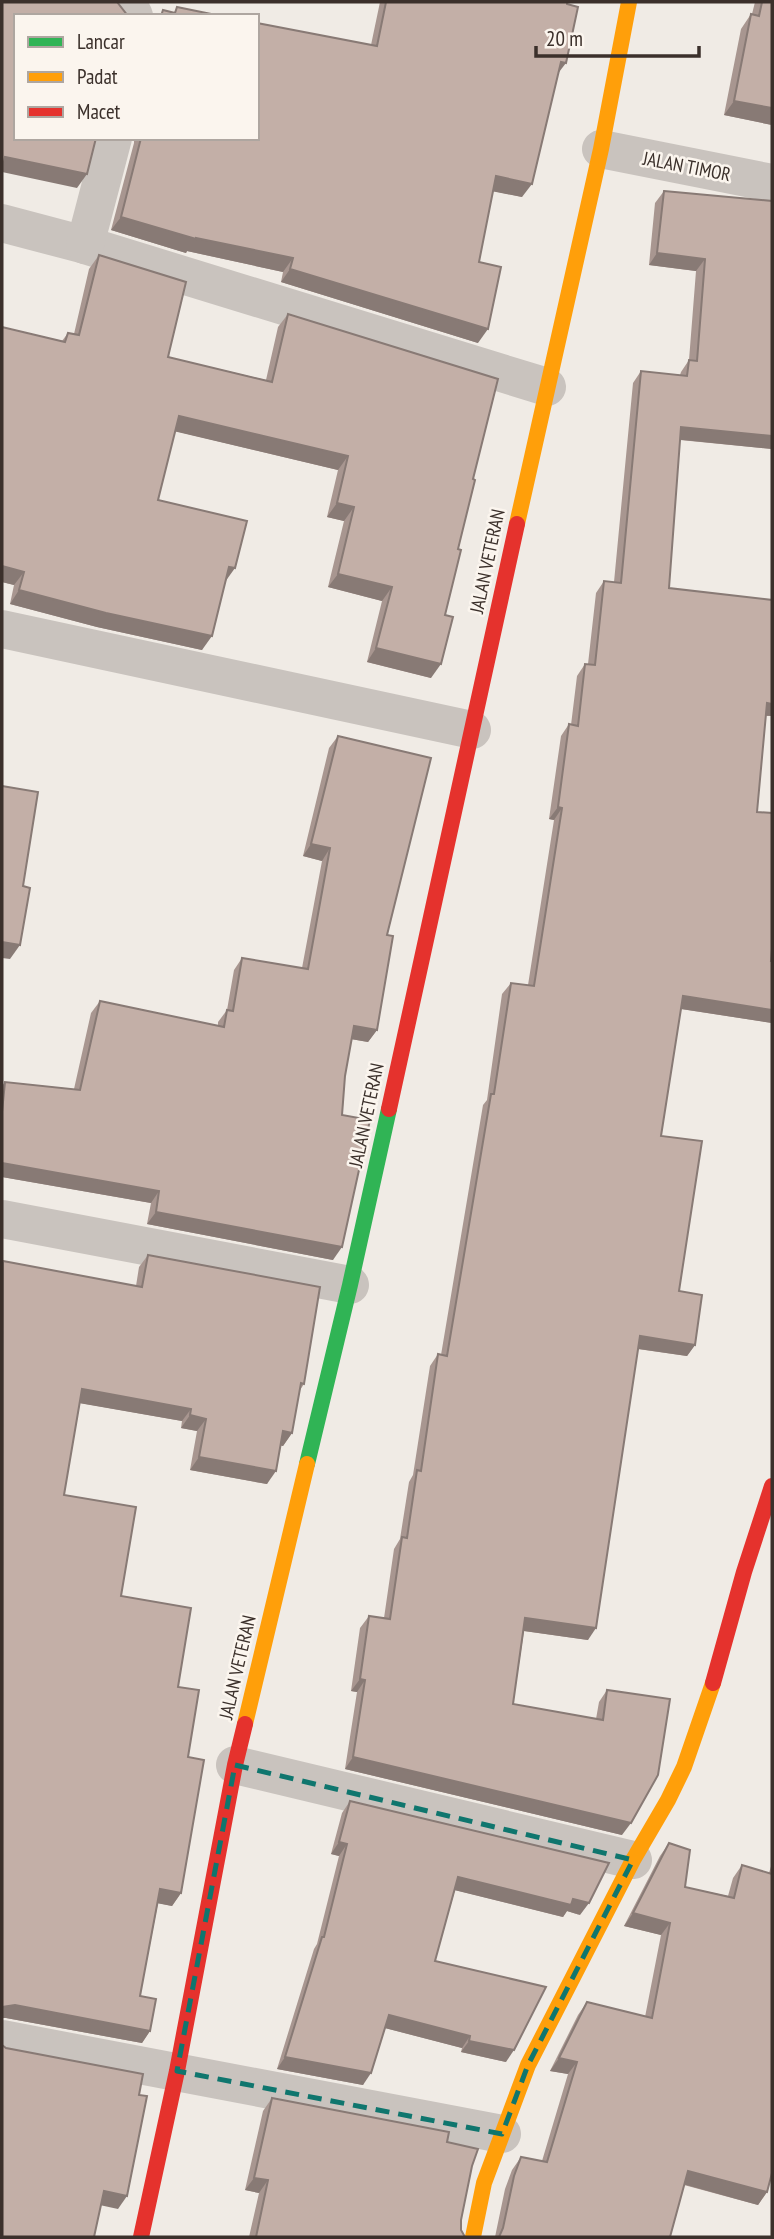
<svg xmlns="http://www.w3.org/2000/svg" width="774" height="2239" font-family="'PT Sans Narrow',sans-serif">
<rect width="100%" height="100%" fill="#f0ebe5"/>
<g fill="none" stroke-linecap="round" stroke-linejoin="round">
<!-- street -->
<g stroke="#c9c3be" stroke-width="38">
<polyline points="124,2 128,3 134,16"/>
<polyline points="601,149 772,183"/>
<polyline points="2,223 85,245 547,387"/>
<polyline points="85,245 113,138"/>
<polyline points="2,629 472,730"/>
<polyline points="2,1219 350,1285"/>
<polyline points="235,1765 633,1860"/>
<polyline points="2,2039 502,2134"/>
</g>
<!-- fast -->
<polyline stroke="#30b455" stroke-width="16" points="307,1464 350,1285 389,1109"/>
<!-- slow -->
<g stroke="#ff9f0a" stroke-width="16">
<polyline points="517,524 601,149 629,2"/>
<polyline points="245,1724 307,1464"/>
<polyline points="473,2237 484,2183 528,2065 633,1860 668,1800 684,1767 713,1683"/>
</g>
<!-- jam -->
<g stroke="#e5322d" stroke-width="16">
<polyline points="389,1109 517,524"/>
<polyline points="713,1683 744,1572 772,1486"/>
<polyline points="141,2237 177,2071 235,1765 245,1724"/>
</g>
</g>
<!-- wall -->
<g fill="#a89690">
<polygon points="380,2 567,2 558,75 522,197 493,191 479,262 478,343 281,282 283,272 187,251 186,253 111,230 134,143 134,138 257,138 371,45"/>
<polygon points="755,2 772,2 772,125 724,115 741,29 751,14 752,14"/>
<polygon points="664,191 772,201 772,449 680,440 669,588 772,600 772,716 766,716 757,812 771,961 772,961 772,1023 681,1009 661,1136 679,1291 695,1345 687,1356 638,1349 588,1640 524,1631 513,1704 596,1719 599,1702 607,1690 622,1835 345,1769 357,1692 351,1691 360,1628 369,1616 384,1618 394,1549 400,1539 409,1482 413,1475 430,1366 438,1354 441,1355 483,1105 487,1100 502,994 511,983 528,985 554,820 549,819 561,736 569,724 571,725 577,676 585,664 588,664 596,593 604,581 614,582 633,383 641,371 680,375 681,372 689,360 696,271 649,265 655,203"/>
<polygon points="99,255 168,357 266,380 278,327 288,314 473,479 431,678 367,662 382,601 328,587 344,521 327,517 338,470 175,431 158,500 225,582 202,650 97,627 10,604 14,585 2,582 2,327 62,341 68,333 74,334 89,269"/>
<polygon points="338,736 387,935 377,1030 368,1042 351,1039 345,1076 333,1260 147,1224 151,1203 2,1177 2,1086 5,1082 74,1089 91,1013 100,1001 218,1026 218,1022 227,1010 234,970 242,958 302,968 322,861 303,856 329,748"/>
<polygon points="148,1255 304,1384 300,1390 292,1433 283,1446 280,1445 267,1484 190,1470 197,1431 181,1428 182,1421 80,1403 64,1495 121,1596 178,1687 188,1757 181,1893 172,1906 158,1903 140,1996 150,2031 142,2043 6,2018 2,2018 2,1262 3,1261 136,1286 139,1267"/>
<polygon points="350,1801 580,1915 567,1911 563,1917 455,1890 435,1961 506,2062 461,2052 462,2048 385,2028 363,2085 277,2069 314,1949 317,1944 339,1856 331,1854 342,1813"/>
<polygon points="669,1843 685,1887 728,1896 733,1878 742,1865 769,1873 772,1863 772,2173 767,2192 758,2205 684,2185 670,2237 495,2237 505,2189 512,2170 521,2157 542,2161 568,2074 550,2071 578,2015 587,2002 645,2017 661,1935 624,1926 660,1856"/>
<polygon points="272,2098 447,2142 472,2166 461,2220 461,2230 465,2237 249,2237 259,2193 245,2190 263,2111"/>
</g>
<!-- shaded-wall -->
<g fill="#887a75">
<polygon points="561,62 566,63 556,76"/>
<polygon points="734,101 772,108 772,125 724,115"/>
<polygon points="5,157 87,174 77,188 2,172"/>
<polygon points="496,176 532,184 522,197 486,190"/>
<polygon points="121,217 293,258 283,272 187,251 186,253 111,230"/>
<polygon points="657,253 705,259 696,271 649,265"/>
<polygon points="290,269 488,329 478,343 281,282"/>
<polygon points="179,416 348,456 338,470 169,430"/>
<polygon points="681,427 772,436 772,449 673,439"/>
<polygon points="337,503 354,507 344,521 327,517"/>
<polygon points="2,566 24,572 14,585 2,582"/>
<polygon points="229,567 235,568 225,582"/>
<polygon points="338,574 392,587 382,601 328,587"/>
<polygon points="19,590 212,636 202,650 97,627 10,604"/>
<polygon points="376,648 441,664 431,678 367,662"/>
<polygon points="767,703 772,704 772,716 758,715"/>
<polygon points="558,807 562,808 554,820 549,819"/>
<polygon points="311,844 330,848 322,861 303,856"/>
<polygon points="2,942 20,945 10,959 2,958"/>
<polygon points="683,996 772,1010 772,1023 675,1008"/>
<polygon points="354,1026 377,1030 368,1042 345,1038"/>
<polygon points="2,1163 159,1191 151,1203 2,1177"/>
<polygon points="156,1212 342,1247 333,1260 147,1224"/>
<polygon points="640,1336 695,1345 687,1356 632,1348"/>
<polygon points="82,1389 191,1409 182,1421 73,1402"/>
<polygon points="190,1415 206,1419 197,1431 181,1428"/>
<polygon points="283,1431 292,1433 283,1446 274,1444"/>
<polygon points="199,1457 276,1471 267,1484 190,1470"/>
<polygon points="525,1618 596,1628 588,1640 517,1630"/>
<polygon points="360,1679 365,1680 357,1692 351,1691"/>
<polygon points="353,1757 631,1823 622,1835 345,1769"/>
<polygon points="339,1842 347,1844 339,1856 331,1854"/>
<polygon points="458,1877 573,1899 589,1903 580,1915 567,1911 563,1917 450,1889"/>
<polygon points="160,1889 181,1893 172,1906 151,1902"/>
<polygon points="633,1913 670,1923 661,1935 624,1926"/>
<polygon points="15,2005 150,2031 142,2043 6,2018 2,2018 2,2007"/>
<polygon points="389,2015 470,2036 462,2048 381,2027"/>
<polygon points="469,2041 514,2050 506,2062 461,2052"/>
<polygon points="285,2057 371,2073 363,2085 277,2069"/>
<polygon points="559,2058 577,2062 568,2074 550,2071"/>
<polygon points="688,2171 767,2192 758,2205 679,2183"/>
<polygon points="254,2178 268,2180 259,2193 245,2190"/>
<polygon points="104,2191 127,2196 118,2209 95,2204"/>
</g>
<!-- building -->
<g fill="#c3afa7" stroke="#887a75" stroke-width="2">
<polygon points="2,2 117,2 128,16 16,16 16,138 96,138 87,174 5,157 2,171"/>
<polygon points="386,2 567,2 567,4 578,7 566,63 561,62 532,184 496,176 479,262 501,267 488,329 290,269 293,258 196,238 196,239 121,217 141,138 257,138 257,23 377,46"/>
<polygon points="762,2 772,2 772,108 734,101 751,14 759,16"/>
<polygon points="177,7 221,16 161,16 163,10 175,13"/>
<polygon points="664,191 772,201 772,436 681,427 669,588 772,600 772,704 767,703 757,812 772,813 772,949 771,961 772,961 772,1010 683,996 661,1136 702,1141 679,1291 702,1295 695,1345 640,1336 596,1628 525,1618 513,1704 603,1720 607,1690 670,1699 658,1775 631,1823 353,1757 365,1680 360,1679 369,1616 390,1619 402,1537 407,1538 417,1470 421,1471 438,1354 447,1356 491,1094 494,1094 511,983 534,986 562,808 558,807 569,724 578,726 585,664 595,665 604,581 621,583 641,371 687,376 689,360 697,361 705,259 657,253"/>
<polygon points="99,255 186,282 168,357 272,382 288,314 498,379 473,479 475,480 458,549 461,550 445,615 453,617 441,664 376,648 392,587 338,574 354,507 337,503 348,456 179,416 158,500 247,521 235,568 229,567 212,636 106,613 19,590 24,572 2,566 2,327 65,342 68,333 79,335"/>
<polygon points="338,736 431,758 387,935 393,936 377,1030 354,1026 345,1076 342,1115 370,1120 342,1247 156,1212 159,1191 2,1163 2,1112 5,1082 80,1090 100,1001 224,1027 227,1010 233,1011 242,958 308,969 330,848 311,844"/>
<polygon points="2,786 38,792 23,886 30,888 20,945 2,942"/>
<polygon points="148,1255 320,1287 304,1384 301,1383 292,1433 283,1431 276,1471 199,1457 206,1419 190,1415 191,1409 82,1389 64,1495 136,1507 121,1596 191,1608 178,1687 199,1690 188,1757 204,1760 181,1893 160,1889 140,1996 156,1999 150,2031 15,2005 2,2007 3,1261 142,1287"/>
<polygon points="350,1801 609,1863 589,1903 573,1899 571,1905 458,1877 435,1961 546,1987 514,2050 469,2041 470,2036 389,2015 371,2073 285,2057 322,1937 324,1937 347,1844 339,1842"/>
<polygon points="669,1843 690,1850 685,1887 734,1898 742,1865 772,1874 772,2173 767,2192 688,2171 670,2237 499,2237 503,2228 514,2176 521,2157 547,2162 577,2062 559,2058 587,2002 652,2018 670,1923 633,1913"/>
<polygon points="2,2045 6,2048 143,2074 139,2095 147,2096 127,2196 104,2191 94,2237 2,2237"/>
<polygon points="272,2098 449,2132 447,2142 478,2149 472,2166 461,2220 461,2230 465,2237 256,2237 268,2180 254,2178"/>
</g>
<!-- marked area -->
<path fill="none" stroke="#0f766e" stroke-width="5" stroke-dasharray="14 9" stroke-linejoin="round" d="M 235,1765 L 633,1860 L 528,2065 L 502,2134 L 177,2071 Z"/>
<g text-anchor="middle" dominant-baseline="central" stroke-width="5" stroke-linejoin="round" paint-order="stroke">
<!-- street labels -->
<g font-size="19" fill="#3b302b" stroke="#fbf5ee">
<text transform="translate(687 166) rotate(11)">JALAN TIMOR</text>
<text transform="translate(487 561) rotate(-78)">JALAN VETERAN</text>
<text transform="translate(366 1115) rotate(-78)">JALAN VETERAN</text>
<text transform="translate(237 1667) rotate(-77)">JALAN VETERAN</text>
</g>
</g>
<!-- border -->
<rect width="774" height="2239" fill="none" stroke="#3b302b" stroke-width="7"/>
<!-- legend -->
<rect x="14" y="14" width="245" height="126" fill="#fbf5ee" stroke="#aea6a0" stroke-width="2"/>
<rect x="28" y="37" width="35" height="10" fill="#30b455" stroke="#aea6a0" stroke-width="2"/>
<text x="77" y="49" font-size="21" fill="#3b302b">Lancar</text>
<rect x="28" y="72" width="35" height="10" fill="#ff9f0a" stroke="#aea6a0" stroke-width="2"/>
<text x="77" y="84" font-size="21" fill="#3b302b">Padat</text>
<rect x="28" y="107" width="35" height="10" fill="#e5322d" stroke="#aea6a0" stroke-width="2"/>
<text x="77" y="119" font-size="21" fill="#3b302b">Macet</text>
<!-- scale -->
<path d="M536 46v10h163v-10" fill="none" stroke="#3b302b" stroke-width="3.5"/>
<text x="546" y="46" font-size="21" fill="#3b302b" stroke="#fbf5ee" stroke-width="5" paint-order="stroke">20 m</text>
</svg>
